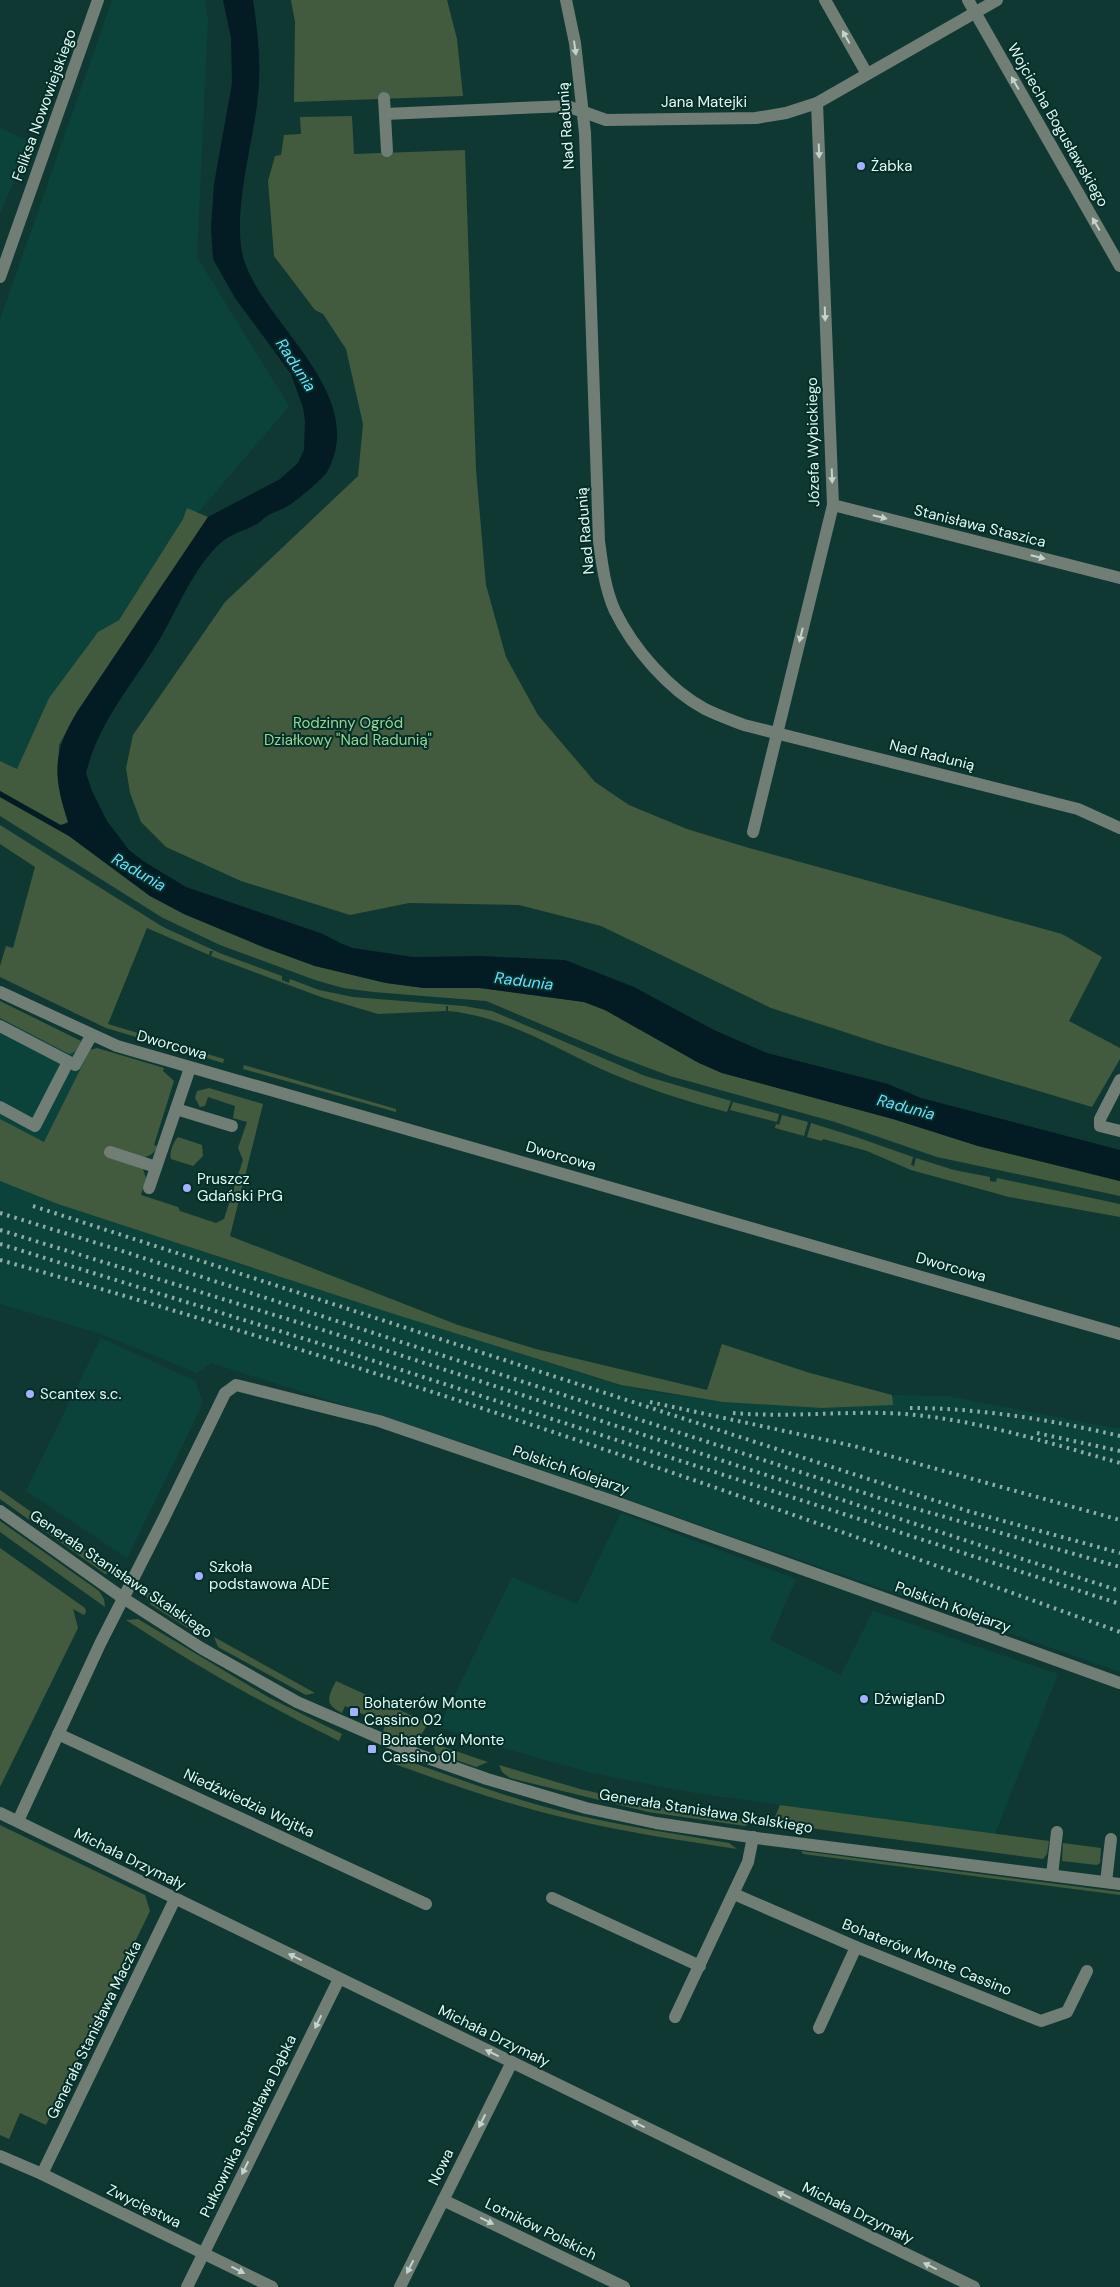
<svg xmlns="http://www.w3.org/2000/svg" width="1120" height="2287" font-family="'DM Sans',sans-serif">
<rect width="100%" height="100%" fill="#103832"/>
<!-- built -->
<g fill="#0b433b">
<polygon points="112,0 205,0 208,19 197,257 289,406 198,513 187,509 183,519 119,620 98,632 49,698 17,769 0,761 0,320"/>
<polygon points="0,128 30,142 0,214"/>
<polygon points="0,1006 98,1056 56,1159 0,1129"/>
<polygon points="0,1181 30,1193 224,1259 599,1379 641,1390 723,1402 822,1408 892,1405 892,1395 947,1396 1120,1429 1120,1672 480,1448 211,1363 197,1373 101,1334 0,1304"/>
<polygon points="101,1338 195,1381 203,1403 127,1558 26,1491"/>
<polygon points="621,1513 796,1579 770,1640 841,1675 873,1611 1058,1674 995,1834 695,1793 592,1773 503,1748 439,1727 512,1577 577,1604"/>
</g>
<!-- green -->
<g fill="#425b3f">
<polygon points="291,0 447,0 457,39 463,96 294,102 295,22"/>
<polygon points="352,116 354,154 465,150 476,470 486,585 506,657 538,715 595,782 629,805 687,829 749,848 1062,934 1102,957 1069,1021 1120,1048 1120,1059 1092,1107 881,1044 771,1008 601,926 519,905 409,903 350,915 241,881 166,847 141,822 130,793 126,768 133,735 225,602 358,476 363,424 346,349 323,314 315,310 274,256 268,181 275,156 281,155 284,135 301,134 300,117"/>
<polygon points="187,508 208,517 77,712 59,745 58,779 68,822 61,825 0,791 0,761 17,769 49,698 98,632 119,620 183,519"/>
<polygon points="0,797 69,836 150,896 184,914 263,947 315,966 386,983 424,988 480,988 584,1002 605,1010 699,1063 722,1073 893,1119 978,1146 1120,1181 1120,1196 937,1157 835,1122 670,1076 619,1057 486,1001 373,992 343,988 315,980 220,945 163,918 0,816"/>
<path d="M 0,825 L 163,927 L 222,954 L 282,976 L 282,980 L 289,983 L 290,979 L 319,990 L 353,997 L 464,1006 L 492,1011 L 645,1076 L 731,1101 L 727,1112 C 685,1101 641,1087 601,1069 C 551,1046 504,1016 448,1011 L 448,1006 L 446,1006 L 446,1011 L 378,1014 L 321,997 L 211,956 L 213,951 L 210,951 L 209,955 L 147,928 L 108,1024 L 224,1059 L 223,1063 L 106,1028 L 0,977 L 0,966 L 6,946 L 13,948 L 35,867 L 0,844 Z"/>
<path d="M 0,1001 L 81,1041 C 78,1047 76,1053 69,1054 L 0,1018 Z"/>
<path d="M 97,1048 L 164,1068 L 163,1071 L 174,1081 L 154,1145 L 157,1146 C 155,1153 151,1155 145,1157 L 143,1169 L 146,1178 L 141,1195 L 178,1207 L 180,1211 L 216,1223 L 224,1219 L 243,1160 L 238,1148 L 247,1122 L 233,1118 L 235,1106 L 208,1097 L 205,1106 L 200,1107 L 195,1098 L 197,1091 L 209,1088 L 263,1104 L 230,1236 L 458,1325 L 536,1349 L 707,1390 L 722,1344 L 810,1373 L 892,1395 L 893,1405 L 822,1408 L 723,1402 L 621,1385 L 397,1315 L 58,1204 L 0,1181 L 0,1119 L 44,1142 L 90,1050 Z"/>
<polygon points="244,1065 396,1109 396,1112 243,1069"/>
<polygon points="733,1102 779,1114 777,1122 730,1110"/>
<polygon points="782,1115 808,1122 804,1136 775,1128 776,1124 779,1125"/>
<polygon points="811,1123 856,1137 913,1157 911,1165 914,1166 916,1158 954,1170 990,1177 990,1181 996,1182 997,1178 1120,1204 1120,1217 1009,1197 911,1170 867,1151 823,1139 822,1141 807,1137"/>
<path d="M 178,1137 L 202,1145 L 203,1156 L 193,1166 L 171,1159 C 169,1153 173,1142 178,1137 Z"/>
<polygon points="0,1490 120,1574 105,1574 0,1499"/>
<polygon points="0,1521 99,1591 104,1599 105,1607 0,1532"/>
<polygon points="0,1548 85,1608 86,1612 84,1615 73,1609 78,1628 0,1787"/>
<polygon points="142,1588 203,1629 196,1632 191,1630 151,1605"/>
<path d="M 138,1619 L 268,1697 L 342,1734 L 339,1741 C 265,1705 194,1665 126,1620 Z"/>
<polygon points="214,1637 315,1693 306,1695 218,1647"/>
<path d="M 336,1681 L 428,1723 C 415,1750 405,1741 383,1731 L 387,1721 L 380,1718 L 378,1721 L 345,1706 L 342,1713 C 324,1704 328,1697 336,1681 Z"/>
<polygon points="432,1743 488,1762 476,1767 436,1753"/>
<path d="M 391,1755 C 451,1776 510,1799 572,1814 C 623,1826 676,1834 729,1843 L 737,1849 C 680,1840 622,1832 566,1818 C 505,1804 447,1783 389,1762 Z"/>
<polygon points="499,1765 580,1789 681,1812 755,1821 745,1826 648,1812 510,1778 502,1772"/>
<polygon points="780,1805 1049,1841 1047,1854 1043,1859 802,1827 790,1820 775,1817"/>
<polygon points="0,1825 145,1895 150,1911 46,2125 20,2113 9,2139 0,2135"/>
<polygon points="1063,1843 1101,1848 1100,1863 1097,1865 1062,1861"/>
<polygon points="801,1851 1120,1892 1120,1895 803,1854"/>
</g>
<!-- water -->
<path fill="#031c23" d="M 223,0 L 253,0 C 259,38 262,74 256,112 C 250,153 232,221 244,260 C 264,324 370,395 327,472 C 323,479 294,503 286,507 C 280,511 272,512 266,517 C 262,519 260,523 255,525 C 244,531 233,533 223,541 C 195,564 178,608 160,639 C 133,684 99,721 86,773 L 92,791 L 107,821 L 129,850 L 143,861 L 186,887 L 323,934 L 340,943 L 353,948 L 413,957 L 481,956 L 565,960 L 634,987 L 714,1030 L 767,1053 L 888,1084 L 921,1098 L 1120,1150 L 1120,1181 L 978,1146 L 893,1119 L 722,1073 L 699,1063 L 605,1010 L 584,1002 L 480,988 L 424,988 L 386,983 L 315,966 L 263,947 L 184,914 L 150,896 L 69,836 L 0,797 L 0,791 L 60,825 L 66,824 L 68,822 C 53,777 52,753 77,712 L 208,517 L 280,479 L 298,463 L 304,450 L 305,421 L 303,408 L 291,374 L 235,298 L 213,259 L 211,228 L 214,184 L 232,83 L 231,38 Z"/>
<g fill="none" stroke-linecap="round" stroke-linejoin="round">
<!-- minor -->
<g stroke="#707e76" stroke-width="12">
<path d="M 566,0 L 575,43 L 585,133 L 599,541 C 602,564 605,589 615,611 C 633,648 669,690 705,709 C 717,715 731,720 744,725 L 1078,809 L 1120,828"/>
<polyline points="825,0 867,74"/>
<polyline points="968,0 1120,266"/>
<polyline points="384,98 387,151"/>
<polyline points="385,114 567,106 606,120 756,118 786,113 817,103 997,0"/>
<polyline points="0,277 98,0"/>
<polyline points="833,505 1120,578"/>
<polyline points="753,832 833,505 817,103"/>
<polyline points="0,992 117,1046 1120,1334"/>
<polyline points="0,1026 75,1065 91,1036"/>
<polyline points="1120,1080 1100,1119 1100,1126 1120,1131"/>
<polyline points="0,1107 35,1126 68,1062"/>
<polyline points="176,1109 232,1126"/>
<polyline points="110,1152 156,1167"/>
<polyline points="149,1188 190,1068"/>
<polyline points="0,1511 123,1598 201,1648 297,1702 419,1755 487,1779 586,1808 656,1823 764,1839 1120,1884"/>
<polyline points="58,1734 426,1904"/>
<polyline points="0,1813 974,2287"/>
<polyline points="18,1821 100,1644 163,1520 225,1393 236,1385 379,1421 615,1502 1120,1683"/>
<polyline points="1052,1875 1057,1832"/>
<polyline points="1106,1882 1111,1839"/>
<polyline points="734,1894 856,1947 1041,2021 1067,2012 1087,1971"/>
<polyline points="552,1898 700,1966"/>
<polyline points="675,2017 748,1862 753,1837"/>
<polyline points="819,2028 856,1947"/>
<polyline points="0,2156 42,2174 272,2287"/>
<polyline points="42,2174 175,1899"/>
<polyline points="443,2200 624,2287"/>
<polyline points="187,2287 339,1979"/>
<polyline points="400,2287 512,2062"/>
</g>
<!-- rail -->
<g stroke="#91ada8" stroke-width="4" stroke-dasharray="2.5 5" stroke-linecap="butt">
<polyline points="33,1206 893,1487 971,1512 1120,1553"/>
<polyline points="0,1213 116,1249 889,1501 1120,1567"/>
<polyline points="0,1230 339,1335 1120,1591"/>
<polyline points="0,1244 334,1348 1120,1604"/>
<path d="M 0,1260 C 378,1366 751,1498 1120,1632"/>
<polyline points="650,1402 854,1446 1120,1520"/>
<path d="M 910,1408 C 980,1408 1052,1420 1120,1436"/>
<path d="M 733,1413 C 791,1418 848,1410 905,1414 C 979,1420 1049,1443 1120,1463"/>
<polyline points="1037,1433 1120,1451"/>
</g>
</g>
<!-- one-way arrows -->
<defs><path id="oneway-solid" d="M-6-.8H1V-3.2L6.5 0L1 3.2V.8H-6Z" transform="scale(1.25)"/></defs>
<g fill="#c1d4ce">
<use href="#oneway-solid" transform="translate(846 37) rotate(-119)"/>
<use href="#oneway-solid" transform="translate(575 48) rotate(82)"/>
<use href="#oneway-solid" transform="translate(1015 83) rotate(-120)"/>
<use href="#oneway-solid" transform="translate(819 151) rotate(88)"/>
<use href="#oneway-solid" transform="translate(1096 224) rotate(-120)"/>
<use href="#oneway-solid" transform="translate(825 314) rotate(88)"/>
<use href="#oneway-solid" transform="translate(832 476) rotate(88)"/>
<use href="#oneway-solid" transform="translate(880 517) rotate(14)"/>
<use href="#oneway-solid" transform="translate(1038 557) rotate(14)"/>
<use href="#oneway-solid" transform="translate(801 635) rotate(104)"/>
<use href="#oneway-solid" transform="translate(295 1957) rotate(-154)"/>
<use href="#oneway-solid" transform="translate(318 2022) rotate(116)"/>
<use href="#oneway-solid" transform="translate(492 2053) rotate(-154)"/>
<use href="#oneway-solid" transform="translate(482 2121) rotate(116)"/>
<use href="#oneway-solid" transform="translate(638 2124) rotate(-154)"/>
<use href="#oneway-solid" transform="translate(245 2168) rotate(116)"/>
<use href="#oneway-solid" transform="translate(784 2195) rotate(-154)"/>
<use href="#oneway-solid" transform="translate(487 2221) rotate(26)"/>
<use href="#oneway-solid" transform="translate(930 2266) rotate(-154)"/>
<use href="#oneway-solid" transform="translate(410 2267) rotate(117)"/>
<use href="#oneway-solid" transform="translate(238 2270) rotate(27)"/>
</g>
<!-- markers -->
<g fill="#a3b2fd" stroke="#042e28" stroke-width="2">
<circle cx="861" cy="166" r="5"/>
<circle cx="187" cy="1188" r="5"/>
<circle cx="30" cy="1394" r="5"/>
<circle cx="199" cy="1576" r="5"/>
<circle cx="864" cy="1699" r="5"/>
<rect x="349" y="1707" width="10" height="10" rx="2.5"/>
<rect x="367" y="1744" width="10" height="10" rx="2.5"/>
</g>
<g text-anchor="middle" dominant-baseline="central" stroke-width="4" stroke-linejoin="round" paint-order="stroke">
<!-- street labels -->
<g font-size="15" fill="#e4f9f4" stroke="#042e28">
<text x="704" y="102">Jana Matejki</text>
<text transform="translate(44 105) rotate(-70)">Feliksa Nowowiejskiego</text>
<text transform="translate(1058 125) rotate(60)">Wojciecha Bogusławskiego</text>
<text transform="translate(566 126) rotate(-94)">Nad Radunią</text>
<text transform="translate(813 442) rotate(-91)">Józefa Wybickiego</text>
<text transform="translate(980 526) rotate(14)">Stanisława Staszica</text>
<text transform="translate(585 531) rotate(-95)">Nad Radunią</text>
<text transform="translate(932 755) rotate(14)">Nad Radunią</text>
<text transform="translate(172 1045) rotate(16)">Dworcowa</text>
<text transform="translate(561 1156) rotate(16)">Dworcowa</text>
<text transform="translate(951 1267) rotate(16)">Dworcowa</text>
<text transform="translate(571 1470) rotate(19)">Polskich Kolejarzy</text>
<text transform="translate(121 1574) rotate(34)">Generała Stanisława Skalskiego</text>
<text transform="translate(953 1607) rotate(20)">Polskich Kolejarzy</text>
<text transform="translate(249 1803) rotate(25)">Niedźwiedzia Wojtka</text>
<text transform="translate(706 1811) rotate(9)">Generała Stanisława Skalskiego</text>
<text transform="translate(130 1859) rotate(26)">Michała Drzymały</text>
<text transform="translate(927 1957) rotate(22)">Bohaterów Monte Cassino</text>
<text transform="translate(94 2030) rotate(-64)">Generała Stanisława Maczka</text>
<text transform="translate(494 2036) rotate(26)">Michała Drzymały</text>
<text transform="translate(248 2126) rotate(-64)">Pułkownika Stanisława Dąbka</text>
<text transform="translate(441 2167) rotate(-64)">Nowa</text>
<text transform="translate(144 2206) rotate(26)">Zwycięstwa</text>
<text transform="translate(858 2213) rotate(26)">Michała Drzymały</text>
<text transform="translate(541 2229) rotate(26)">Lotników Polskich</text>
</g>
<!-- poi labels -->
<g font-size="15" fill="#e4f9f4" stroke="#042e28" text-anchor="start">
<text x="871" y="166">Żabka</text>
<text x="197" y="1179">Pruszcz<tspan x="197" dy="17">Gdański PrG</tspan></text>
<text x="40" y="1394">Scantex s.c.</text>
<text x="209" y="1567">Szkoła<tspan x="209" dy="17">podstawowa ADE</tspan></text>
<text x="874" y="1699">DźwiglanD</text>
<text x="364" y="1703">Bohaterów Monte<tspan x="364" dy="17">Cassino 02</tspan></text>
<text x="382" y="1740">Bohaterów Monte<tspan x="382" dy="17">Cassino 01</tspan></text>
</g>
<!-- park labels -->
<g font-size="15" fill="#98d691" stroke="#042e28">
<text x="348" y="723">Rodzinny Ogród<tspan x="348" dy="17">Działkowy "Nad Radunią"</tspan></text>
</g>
<!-- water labels -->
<g font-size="16" font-style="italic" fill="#68dfff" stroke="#042e28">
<text transform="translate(296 365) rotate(57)">Radunia</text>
<text transform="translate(139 872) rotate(30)">Radunia</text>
<text transform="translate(524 981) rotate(7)">Radunia</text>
<text transform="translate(906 1107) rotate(15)">Radunia</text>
</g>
</g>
</svg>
